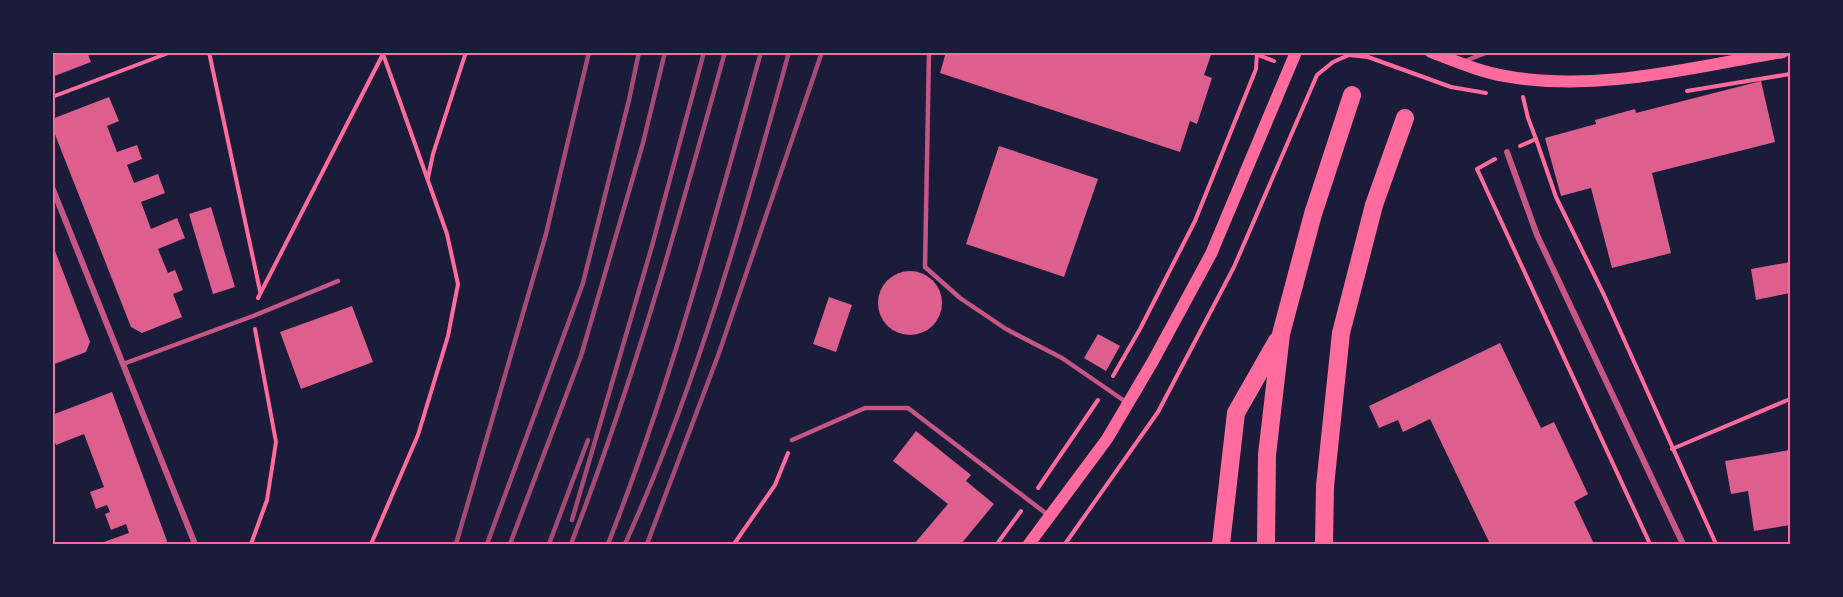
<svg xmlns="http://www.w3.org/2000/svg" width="1843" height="597" font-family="'Nunito Sans',sans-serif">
<rect width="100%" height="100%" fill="#1b1b3a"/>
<!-- building -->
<g fill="#dd5f8e">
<polygon points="52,52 87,52 91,62 52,77"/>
<polygon points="946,52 1212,52 1204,75 1212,78 1197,124 1190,121 1180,152 940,73"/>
<polygon points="1761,81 1775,142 1652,173 1671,253 1612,268 1591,188 1561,196 1545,138 1596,124 1595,120 1635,109 1636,113"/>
<polygon points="109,97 119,121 107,126 117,152 137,145 142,159 127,165 134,183 158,174 165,193 141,202 151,229 177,218 185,238 158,249 168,273 175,270 183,290 173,294 182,317 142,333 131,327 52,127 52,119"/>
<polygon points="999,146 1098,179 1064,277 966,244"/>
<polygon points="211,207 235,287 213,294 189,214"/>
<polygon points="52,243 90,342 86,352 52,365"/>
<polygon points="1790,262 1790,293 1756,300 1751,269"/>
<circle cx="910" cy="303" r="32"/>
<polygon points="829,297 852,305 836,352 813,344"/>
<polygon points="352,306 373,362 301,389 280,332"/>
<polygon points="1098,334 1120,346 1106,371 1084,358"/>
<polygon points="1500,343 1541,428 1554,422 1588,494 1574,502 1594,544 1490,544 1430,419 1403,432 1398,420 1379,428 1369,406"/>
<polygon points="112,392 167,541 165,544 105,544 104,542 129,533 126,524 111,530 105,514 110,512 107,505 96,509 90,492 104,487 84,434 56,445 52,435 52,415"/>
<polygon points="916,431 971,475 966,481 994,504 961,544 914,544 948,504 893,461"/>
<polygon points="1790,450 1790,525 1754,531 1748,491 1731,494 1725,461"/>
</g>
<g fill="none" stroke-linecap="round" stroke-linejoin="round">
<!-- path -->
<g stroke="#ff6b9d" stroke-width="4">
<polyline points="209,52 260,291"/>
<polyline points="1258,55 1274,61"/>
<polyline points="1349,55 1368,57 1451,87 1486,93"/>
<polyline points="1687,91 1790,74"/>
<polyline points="52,97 171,52"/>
<polyline points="1523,97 1528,118 1536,139"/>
<polyline points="1520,146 1536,139 1556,197 1604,295 1716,544"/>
<polyline points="1495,159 1477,169 1650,544"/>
<polyline points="428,178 433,154 466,52"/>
<polyline points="258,298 384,52"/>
<polyline points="1113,376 1140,329 1195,221 1256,69 1257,52"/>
<polyline points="1672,449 1790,399"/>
<polyline points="1038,488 1098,400"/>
<polyline points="251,544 267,500 276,442 255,329"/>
<polyline points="371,544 418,435 448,336 458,284 447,234 383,54"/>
<polyline points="734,544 775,485 788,453"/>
<polyline points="997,544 1021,511"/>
<polyline points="1065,544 1158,412 1234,267 1317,75 1333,62 1349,55 1350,52"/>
</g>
<!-- service -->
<g stroke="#c65784" stroke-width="4.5">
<polyline points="929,52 925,267 960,298 1006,329 1062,358 1126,402"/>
<polyline points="1465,61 1488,52"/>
<polyline points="123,364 253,316 338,281"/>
<polyline points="792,440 865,408 908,408 1048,515"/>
</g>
<!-- minor -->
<g stroke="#c65784" stroke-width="6">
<polyline points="1507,152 1537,235 1683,544"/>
<polyline points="52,187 195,544"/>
</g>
<!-- secondary -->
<g stroke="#ff6b9d" stroke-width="12">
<path d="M 1431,52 C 1455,61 1480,72 1505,76 C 1597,93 1692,67 1783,52"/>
<polyline points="1029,544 1107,439 1153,361 1211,254 1296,52"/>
</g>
<!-- motorway -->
<g stroke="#ff6b9d" stroke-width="18">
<polyline points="1221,544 1236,413 1277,341"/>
<polyline points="1266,544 1267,455 1281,334 1313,214 1352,95"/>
<polyline points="1324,544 1325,486 1341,333 1374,205 1405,118"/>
</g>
<!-- rail -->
<g stroke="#a44b75" stroke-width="4.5">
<polyline points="572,520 652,246 704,52"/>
<polyline points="456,544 546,234 589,52"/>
<polyline points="487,544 583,283 629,100 639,52"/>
<polyline points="510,544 581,356 643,143 665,52"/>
<polyline points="549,544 588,440"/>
<path d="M 571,544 C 633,384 679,218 725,52"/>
<path d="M 608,544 C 671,384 715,218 761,52"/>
<path d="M 625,544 C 697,385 743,220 789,52"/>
<polyline points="647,544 719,353 822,52"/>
</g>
</g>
<!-- border -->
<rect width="1843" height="597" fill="none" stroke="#1b1b3a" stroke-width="108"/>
<rect x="54" y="54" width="1735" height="489" fill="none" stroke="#ff6b9d" stroke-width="2"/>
</svg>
